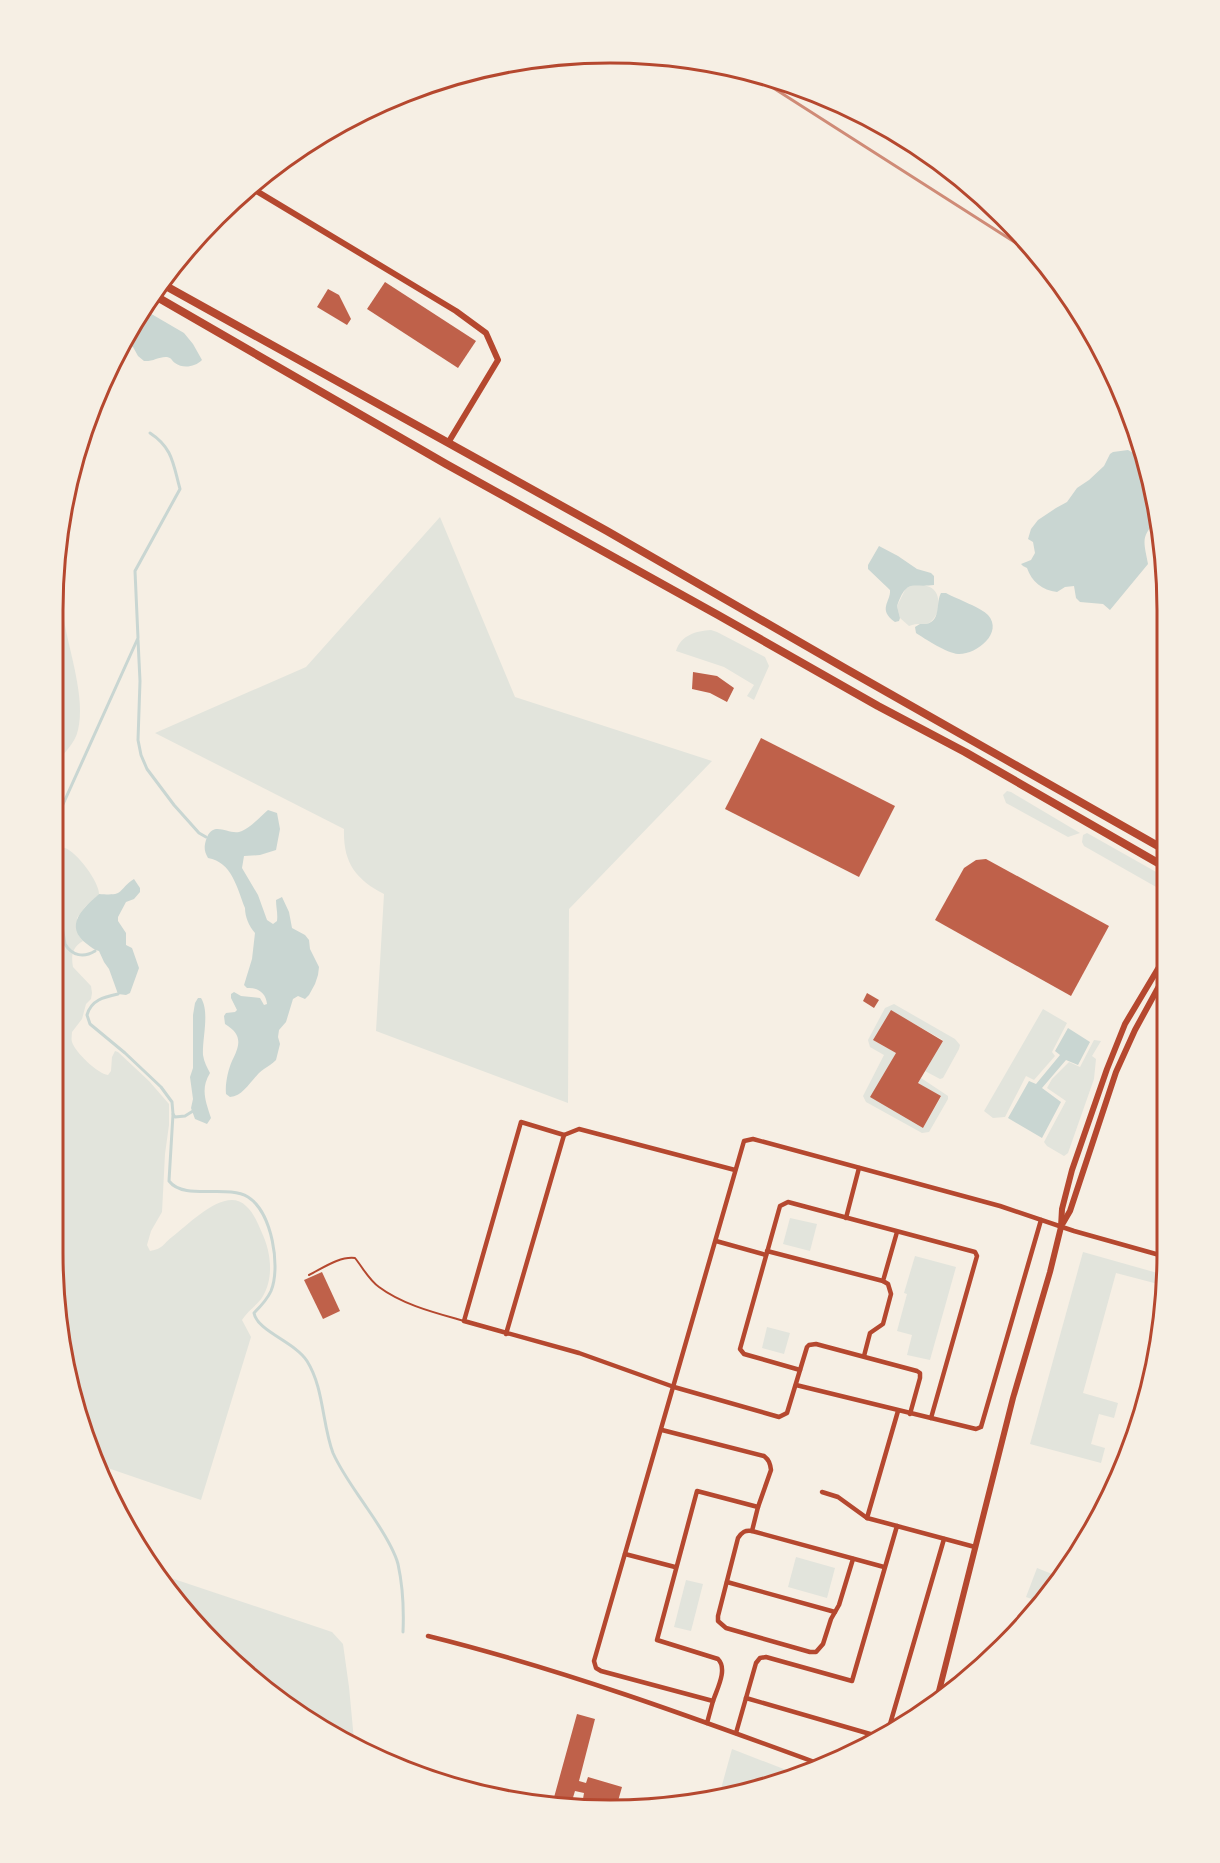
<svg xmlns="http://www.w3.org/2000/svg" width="1220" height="1863" font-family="Ubuntu,sans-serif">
<rect width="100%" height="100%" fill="#f6efe4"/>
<!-- green -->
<g fill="#e2e4dc">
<path d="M 440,517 L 515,697 L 712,761 L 569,909 L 568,1103 L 376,1031 L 384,894 C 355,879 343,862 344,829 L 155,733 L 306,667 Z"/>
<path d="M 62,518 C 60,552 59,586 64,620 C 69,651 86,699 78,730 C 75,744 64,752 56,764 L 57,537 Z"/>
<path d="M 916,584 C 935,586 939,591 939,610 C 927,632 925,620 909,626 L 900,618 L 897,606 L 906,588 Z"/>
<path d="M 711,630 L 717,632 L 765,657 L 769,666 L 754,700 L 747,696 L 754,685 L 724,667 L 676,651 C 681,635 696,631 711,630 Z"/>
<polygon points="1007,791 1011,792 1080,833 1068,837 1006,803 1003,795"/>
<polygon points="1087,833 1165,877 1165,892 1084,846 1082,842 1083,835"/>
<path d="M 55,847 C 59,847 62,847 65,848 C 77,852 99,882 99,894 L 85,907 L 77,918 L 79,936 L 83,941 C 72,947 71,956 73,967 L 91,986 L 92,993 L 91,999 L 86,1004 L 82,1019 L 72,1032 C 72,1035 71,1039 72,1042 C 75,1052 98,1074 108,1075 L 111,1071 L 112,1057 L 115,1051 L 118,1052 L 149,1081 L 169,1104 L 169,1125 L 165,1154 L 162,1212 L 151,1231 L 147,1245 L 150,1251 C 163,1249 163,1244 172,1237 C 189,1224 226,1185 246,1206 C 254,1213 258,1224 262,1233 C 271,1252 274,1277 263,1296 C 258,1305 248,1310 242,1320 L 251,1337 L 201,1500 L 99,1465 L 82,1432 L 53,1253 Z"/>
<polygon points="894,1004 955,1039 960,1045 959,1049 943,1078 940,1079 925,1071 943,1040 891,1011 873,1040 896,1053 871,1097 923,1128 941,1097 918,1083 921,1078 948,1096 948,1099 929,1132 922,1133 866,1102 863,1096 884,1055 870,1047 868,1040 885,1008"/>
<polygon points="1043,1009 1067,1023 1052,1052 1055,1056 1034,1080 1026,1076 1005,1117 993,1118 984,1111"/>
<polygon points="1094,1040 1101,1041 1092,1056 1096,1059 1094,1079 1068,1153 1064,1156 1047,1146 1044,1142 1066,1101 1047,1088 1052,1079 1069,1062 1080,1067"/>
<polygon points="790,1218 817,1224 810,1251 783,1244"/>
<polygon points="1083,1252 1161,1274 1158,1284 1116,1273 1083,1393 1118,1403 1114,1418 1099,1414 1091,1444 1105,1448 1101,1463 1030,1444"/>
<polygon points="915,1256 956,1267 930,1360 907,1355 912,1335 897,1331 907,1294 904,1293"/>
<polygon points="767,1327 790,1333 784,1354 762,1348"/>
<polygon points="796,1557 835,1568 827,1598 788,1587"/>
<polygon points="1037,1568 1052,1574 1040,1602 1026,1597"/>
<polygon points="156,1573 332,1632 343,1644 349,1687 354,1740 270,1695"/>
<polygon points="686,1580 703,1584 691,1631 674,1627"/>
<polygon points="732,1749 794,1773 755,1791 719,1796"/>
</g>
<!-- water -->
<g fill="#c9d6d2">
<path d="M 148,312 L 184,333 L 193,344 L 202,360 C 195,367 183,369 175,363 C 171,360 172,358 167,357 C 160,356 152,362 144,361 L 138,356 L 133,347 L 125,348 Z"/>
<path d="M 1128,450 L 1142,458 L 1146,458 L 1149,466 L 1157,520 C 1140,537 1144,542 1148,564 L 1110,610 L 1103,604 L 1080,602 L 1076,598 L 1074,586 L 1065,587 L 1057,592 C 1042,590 1032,582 1027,568 L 1023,566 L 1021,564 L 1031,560 L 1035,553 L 1033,542 L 1028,539 L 1031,529 L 1038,520 L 1056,508 L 1067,502 L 1077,488 L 1089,480 L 1104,466 L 1110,454 L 1113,452 Z"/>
<path d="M 879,546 L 898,556 L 917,569 L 931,573 L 934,576 L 934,585 C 912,588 907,578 897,606 L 900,618 L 899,621 L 895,622 C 877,609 891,602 890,590 L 868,569 L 868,565 Z"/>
<path d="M 941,593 L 946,593 C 957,599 982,608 988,615 C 1004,633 976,655 958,654 C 947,653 925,639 916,633 L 915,627 L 920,624 C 943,626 935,603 941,593 Z"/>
<path d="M 268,810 L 277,813 L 280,829 L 276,850 L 260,855 L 244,856 L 242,868 L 258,895 L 267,920 L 273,924 L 277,921 C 278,914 276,907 276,900 L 282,897 L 289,912 L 292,928 L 305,935 L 309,940 L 310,949 L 319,967 L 318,975 L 315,984 L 309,995 L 305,999 L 298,996 L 293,999 L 286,1022 L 279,1030 L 278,1037 L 280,1044 L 276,1060 C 272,1064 268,1066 264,1069 C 252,1077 245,1096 230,1097 L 226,1094 C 225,1084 228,1070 232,1061 C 240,1045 243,1035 225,1024 L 224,1016 L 226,1013 L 235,1012 L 237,1010 L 231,998 L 231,994 L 234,992 L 241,996 L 260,998 L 264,1005 L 267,1004 C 266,993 258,987 247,988 L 244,985 L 252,959 L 255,933 C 249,926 245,917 245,908 C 237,888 232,862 208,858 C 204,851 204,847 206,840 C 213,818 229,837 242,831 C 250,828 261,816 268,810 Z"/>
<path d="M 134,879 L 140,888 L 140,892 L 134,899 L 126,902 L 118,917 L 118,921 L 126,933 L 126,945 L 132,948 L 139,968 L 130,993 L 126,995 L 118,994 L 109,969 L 104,962 L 99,951 C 94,950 91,947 87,944 C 63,926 83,908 99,894 C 126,896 116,891 134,879 Z"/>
<path d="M 198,998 L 201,998 C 210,1012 202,1039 203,1055 C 204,1062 207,1067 210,1073 C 200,1089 206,1102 211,1118 L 207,1124 L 195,1119 L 191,1108 L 193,1099 L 190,1077 L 193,1068 L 193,1015 L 195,1003 Z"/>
<polygon points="1068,1028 1090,1042 1078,1065 1066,1060 1042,1088 1061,1102 1042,1138 1008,1118 1029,1081 1036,1084 1060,1055 1055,1051"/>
</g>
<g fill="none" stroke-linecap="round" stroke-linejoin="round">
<!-- stream -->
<g stroke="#c9d6d2" stroke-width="3">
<polyline points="138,640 140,681 138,740 141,755 147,769 174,805 199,833 206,837"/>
<path d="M 55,822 L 138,638 L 135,571 L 180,489 C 173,464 173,448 150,433"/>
<path d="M 55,885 L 65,944 C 72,956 84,958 95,951"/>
<path d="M 118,994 C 104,997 91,1000 87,1015 L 90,1024 L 125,1053 L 161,1087 L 172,1102 L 173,1114 L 175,1117 L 185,1116 L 193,1111"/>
<path d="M 173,1114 L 169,1181 C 184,1201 227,1184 248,1197 C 272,1212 281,1267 271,1291 C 267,1300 260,1307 254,1313 C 257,1331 295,1342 307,1361 C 324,1388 322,1424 333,1453 C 342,1473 355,1490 367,1508 C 376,1521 394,1549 398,1564 C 403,1587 404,1609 403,1632"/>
</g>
</g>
<!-- building -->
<g fill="#bf614a">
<polygon points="385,282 476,341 458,368 367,309"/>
<polygon points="328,289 339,295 351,319 347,325 317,307"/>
<polygon points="693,672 717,676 734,688 727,702 710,693 692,689"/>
<polygon points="761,738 895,806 859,877 725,809"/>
<polygon points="986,859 1109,926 1071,996 935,920 964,868 976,860"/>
<polygon points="867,993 879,1000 874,1008 863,1001"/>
<polygon points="891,1010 943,1041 918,1083 941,1096 923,1128 870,1097 896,1053 873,1040"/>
<polygon points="322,1272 340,1311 323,1319 304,1280"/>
<polygon points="577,1714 595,1719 579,1781 586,1783 588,1777 622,1787 616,1808 583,1799 584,1793 575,1791 571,1804 553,1801"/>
</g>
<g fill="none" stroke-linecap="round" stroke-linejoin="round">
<!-- service -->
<path stroke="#b5482f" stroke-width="2" d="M 309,1275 C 323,1268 340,1256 355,1258 C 363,1268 369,1280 379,1287 C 403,1305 436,1313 464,1321"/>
<!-- minor -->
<g stroke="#b5482f" stroke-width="4.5">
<polyline points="564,1135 579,1129 735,1170"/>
<polyline points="846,1218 859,1168"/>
<polyline points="716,1241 766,1255"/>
<polyline points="767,1251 883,1281"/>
<polyline points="506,1334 564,1135 521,1122 464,1321 579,1353 674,1387 779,1417 787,1413 807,1347 809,1345 816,1344 917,1371 920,1373 920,1378 910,1414"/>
<polyline points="864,1356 870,1333 883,1324 891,1294 888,1284 883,1281 897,1232"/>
<polyline points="800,1370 744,1354 740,1349 780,1206 788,1202 975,1252 977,1256 931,1418"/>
<polyline points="796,1385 976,1429 981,1427 1041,1220"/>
<path d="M 662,1430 L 764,1456 C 769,1460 770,1463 771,1470 L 758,1507 L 697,1491 L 657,1640 L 718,1659 C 728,1669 717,1689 713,1701"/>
<polyline points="822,1492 838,1497 867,1518"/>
<polyline points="758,1507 752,1531 884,1567"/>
<polyline points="897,1526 867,1518 898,1411"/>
<path d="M 752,1531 C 745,1530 742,1532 738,1538 L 718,1616 L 718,1621 L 726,1628 L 810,1652 L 816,1652 L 823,1644 L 831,1619 L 839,1605 L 853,1559"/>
<polyline points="625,1554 675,1567"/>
<polyline points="727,1582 835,1612"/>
<path d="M 428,1636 C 561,1669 689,1716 817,1763"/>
<polyline points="746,1698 877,1736"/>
<polyline points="707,1723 713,1701 601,1671 596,1668 594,1661 744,1141 753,1139 1000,1206 1074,1231 1163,1256"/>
<polyline points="888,1731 944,1539"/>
<polyline points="736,1733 756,1663 760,1658 766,1657 852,1681 897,1526 975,1547"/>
</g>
<!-- tertiary -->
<g stroke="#b5482f" stroke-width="6">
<polyline points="250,187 456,311 486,333 498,360 448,443"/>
<polyline points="1063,1223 1070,1211 1116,1072 1135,1030 1164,977"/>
<polyline points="936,1703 1013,1398 1050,1272 1061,1227 1062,1209 1072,1170 1107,1069 1125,1024 1165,957"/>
</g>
<!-- trunk -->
<g stroke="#b5482f" stroke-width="8">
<polyline points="164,285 607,531 848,670 1165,850"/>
<polyline points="157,297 446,464 718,615 878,706 965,752 1165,867"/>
</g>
<!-- rail -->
<polyline stroke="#cf8b77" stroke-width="3" points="750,73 1030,252 1037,254"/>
</g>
<!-- crop -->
<path d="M0 0H1220V1863H0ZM610 63H610A547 547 0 0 1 1157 610V1253A547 547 0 0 1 610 1800H610A547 547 0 0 1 63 1253V610A547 547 0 0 1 610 63Z" fill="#f6efe4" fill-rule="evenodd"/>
<path fill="none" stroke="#b5482f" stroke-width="3" d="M610 63H610A547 547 0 0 1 1157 610V1253A547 547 0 0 1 610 1800H610A547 547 0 0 1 63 1253V610A547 547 0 0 1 610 63Z"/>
</svg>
